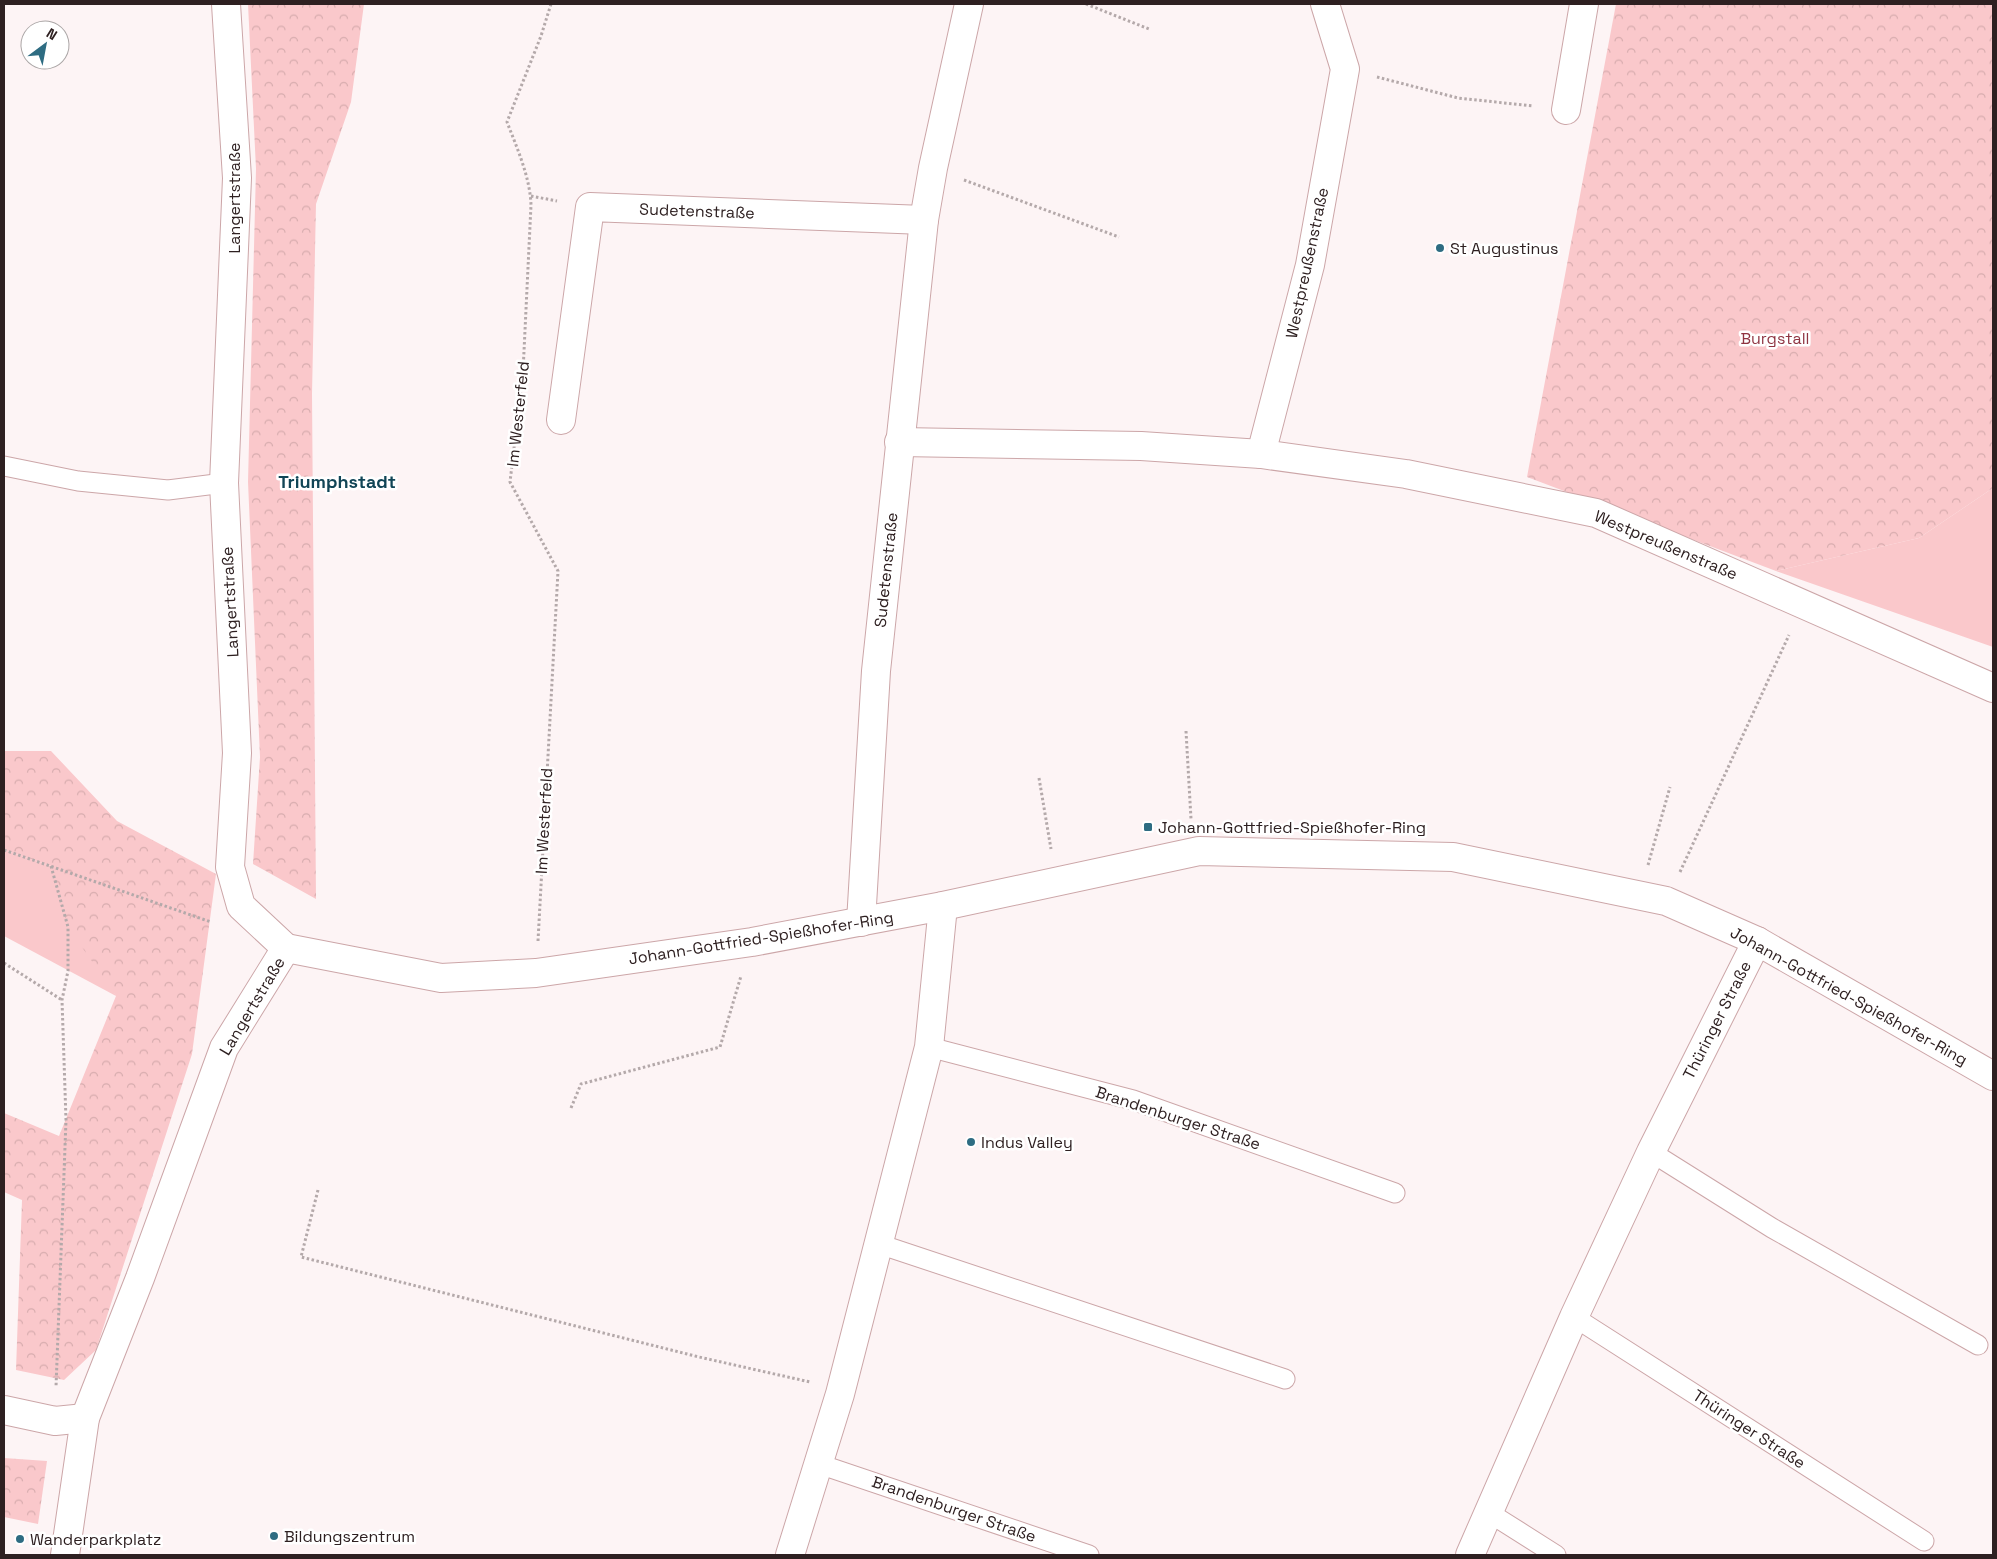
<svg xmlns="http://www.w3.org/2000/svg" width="1997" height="1559" font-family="'Space Grotesk',sans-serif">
<defs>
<pattern id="forest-crowns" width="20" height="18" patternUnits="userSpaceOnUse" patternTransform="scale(1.25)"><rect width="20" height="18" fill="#fac8cb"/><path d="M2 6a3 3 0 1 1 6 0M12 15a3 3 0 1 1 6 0" fill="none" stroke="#d7acae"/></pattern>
</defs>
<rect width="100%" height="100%" fill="#fdf4f5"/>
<!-- grass -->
<g fill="#fac8cb">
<polygon points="1993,488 1993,647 1776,571 1919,538"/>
<polygon points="4,850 51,866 116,996 4,936"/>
</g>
<!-- forest -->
<g fill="url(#forest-crowns)">
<polygon points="248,4 364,4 351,102 316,204 312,394 316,899 253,864 260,757 248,482 256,169"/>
<polygon points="1616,4 1993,4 1993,488 1919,538 1776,571 1527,477"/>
<polygon points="4,751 51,751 117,821 216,874 192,1054 96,1350 64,1380 16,1370 22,1200 4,1192 4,1113 59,1136 116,996 68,927 51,866 4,850"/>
<polygon points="4,1458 47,1461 38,1524 4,1517"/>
</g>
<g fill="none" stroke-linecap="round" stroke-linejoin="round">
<defs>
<g id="lane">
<polyline points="4,466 78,481 168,490 224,483"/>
<polyline points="929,1047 1133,1100 1395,1193"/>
<polyline points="1651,1152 1772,1228 1978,1345"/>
<polyline points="879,1244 1285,1379"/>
<polyline points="1574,1317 1924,1541"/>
<polyline points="819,1464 1089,1555"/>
<polyline points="1488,1512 1556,1555"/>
</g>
<g id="street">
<polyline points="226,4 237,178 224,483 237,753 230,867 241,906 286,948"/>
<polyline points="1566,110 1584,4"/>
<polyline points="561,420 590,207 924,220"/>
<polyline points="899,442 1141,446 1261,454 1406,474 1596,513 1993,688"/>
<polyline points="1261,454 1310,265 1345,69 1325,4"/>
<polyline points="861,922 876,671 924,220 933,168 969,4"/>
<polyline points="286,948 441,978 536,973 752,942 943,906 1199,851 1453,857 1666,901 1757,941 1993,1076"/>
<polyline points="4,1410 55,1421 85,1418"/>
<polyline points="65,1555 85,1418 140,1278 224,1048 286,948"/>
<polyline points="790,1555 840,1394 929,1047 943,906"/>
<polyline points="1470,1555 1574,1317 1651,1152 1757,941"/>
</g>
</defs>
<!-- lane casing -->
<use href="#lane" stroke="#cca6a8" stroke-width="21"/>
<!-- street casing -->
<use href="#street" stroke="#cca6a8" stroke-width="30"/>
<!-- path -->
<g stroke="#b4a9aa" stroke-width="3" stroke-dasharray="2.5 2.5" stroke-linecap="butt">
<polyline points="1086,4 1149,29"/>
<polyline points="1377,77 1458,98 1533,106"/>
<polyline points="964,180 1119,237"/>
<polyline points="531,196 557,201"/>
<polyline points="1186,731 1191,819"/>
<polyline points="1039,778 1051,849"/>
<polyline points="4,850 211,922"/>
<polyline points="1648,865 1670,787"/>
<polyline points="51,866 68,927 68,971 62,1000 66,1120 56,1387"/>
<polyline points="1680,872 1789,635"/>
<path d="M 538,941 L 558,571 L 510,482 L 523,372 L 531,205 C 530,177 517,148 507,122 L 541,36 L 551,4"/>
<polyline points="4,963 62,1000"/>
<polyline points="571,1108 581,1084 720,1047 741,976"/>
<polyline points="318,1190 301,1257 699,1357 810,1382"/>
</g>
<!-- lane -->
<use href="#lane" stroke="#fff" stroke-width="19"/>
<!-- street -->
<use href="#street" stroke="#fff" stroke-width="28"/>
</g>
<!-- markers -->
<g fill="#2e6c82" stroke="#fff" stroke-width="2">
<circle cx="1440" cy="248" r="5"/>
<rect x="1143" y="822" width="10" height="10" rx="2.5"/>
<circle cx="971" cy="1142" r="5"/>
<circle cx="274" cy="1536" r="5"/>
<circle cx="20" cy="1539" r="5"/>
</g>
<g text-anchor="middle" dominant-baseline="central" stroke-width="5" stroke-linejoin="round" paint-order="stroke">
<!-- street labels -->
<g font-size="16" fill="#2e2021" stroke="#fff">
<text transform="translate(234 198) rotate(-90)">Langertstraße</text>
<text transform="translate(697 211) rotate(2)">Sudetenstraße</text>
<text transform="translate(1307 263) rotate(-78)">Westpreußenstraße</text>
<text transform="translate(518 414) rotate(-84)">Im Westerfeld</text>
<text transform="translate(1666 545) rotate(23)">Westpreußenstraße</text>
<text transform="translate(886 570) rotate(-84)">Sudetenstraße</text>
<text transform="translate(230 602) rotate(-93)">Langertstraße</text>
<text transform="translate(544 821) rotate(-87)">Im Westerfeld</text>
<text transform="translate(761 938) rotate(-9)">Johann-Gottfried-Spießhofer-Ring</text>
<text transform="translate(1849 996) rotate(29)">Johann-Gottfried-Spießhofer-Ring</text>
<text transform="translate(252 1006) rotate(-59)">Langertstraße</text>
<text transform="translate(1717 1020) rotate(-63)">Thüringer Straße</text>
<text transform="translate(1178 1118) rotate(18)">Brandenburger Straße</text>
<text transform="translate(1749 1429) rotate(33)">Thüringer Straße</text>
<text transform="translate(954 1509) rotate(19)">Brandenburger Straße</text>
</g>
<!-- poi labels -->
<g font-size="16" fill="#2e2021" stroke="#fff" text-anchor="start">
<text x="1450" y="248">St Augustinus</text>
<text x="1158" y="827">Johann-Gottfried-Spießhofer-Ring</text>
<text x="981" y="1142">Indus Valley</text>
<text x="284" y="1536">Bildungszentrum</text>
<text x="30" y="1539">Wanderparkplatz</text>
</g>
<!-- park labels -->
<g font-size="16" fill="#8f3442" stroke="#fff">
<text x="1775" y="338">Burgstall</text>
</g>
<!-- neighbourhood labels -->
<g font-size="18" font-weight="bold" fill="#114556" stroke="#fff">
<text x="337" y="481">Triumphstadt</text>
</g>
</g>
<!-- border -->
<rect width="1997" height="1559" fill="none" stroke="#2e2021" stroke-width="10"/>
<!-- north arrow -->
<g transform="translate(45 45) rotate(32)"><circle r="24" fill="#ffffff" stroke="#aba6a6"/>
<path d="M0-4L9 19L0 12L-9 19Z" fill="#2e6c82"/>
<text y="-8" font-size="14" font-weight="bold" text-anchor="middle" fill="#2e2021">N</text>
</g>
</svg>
